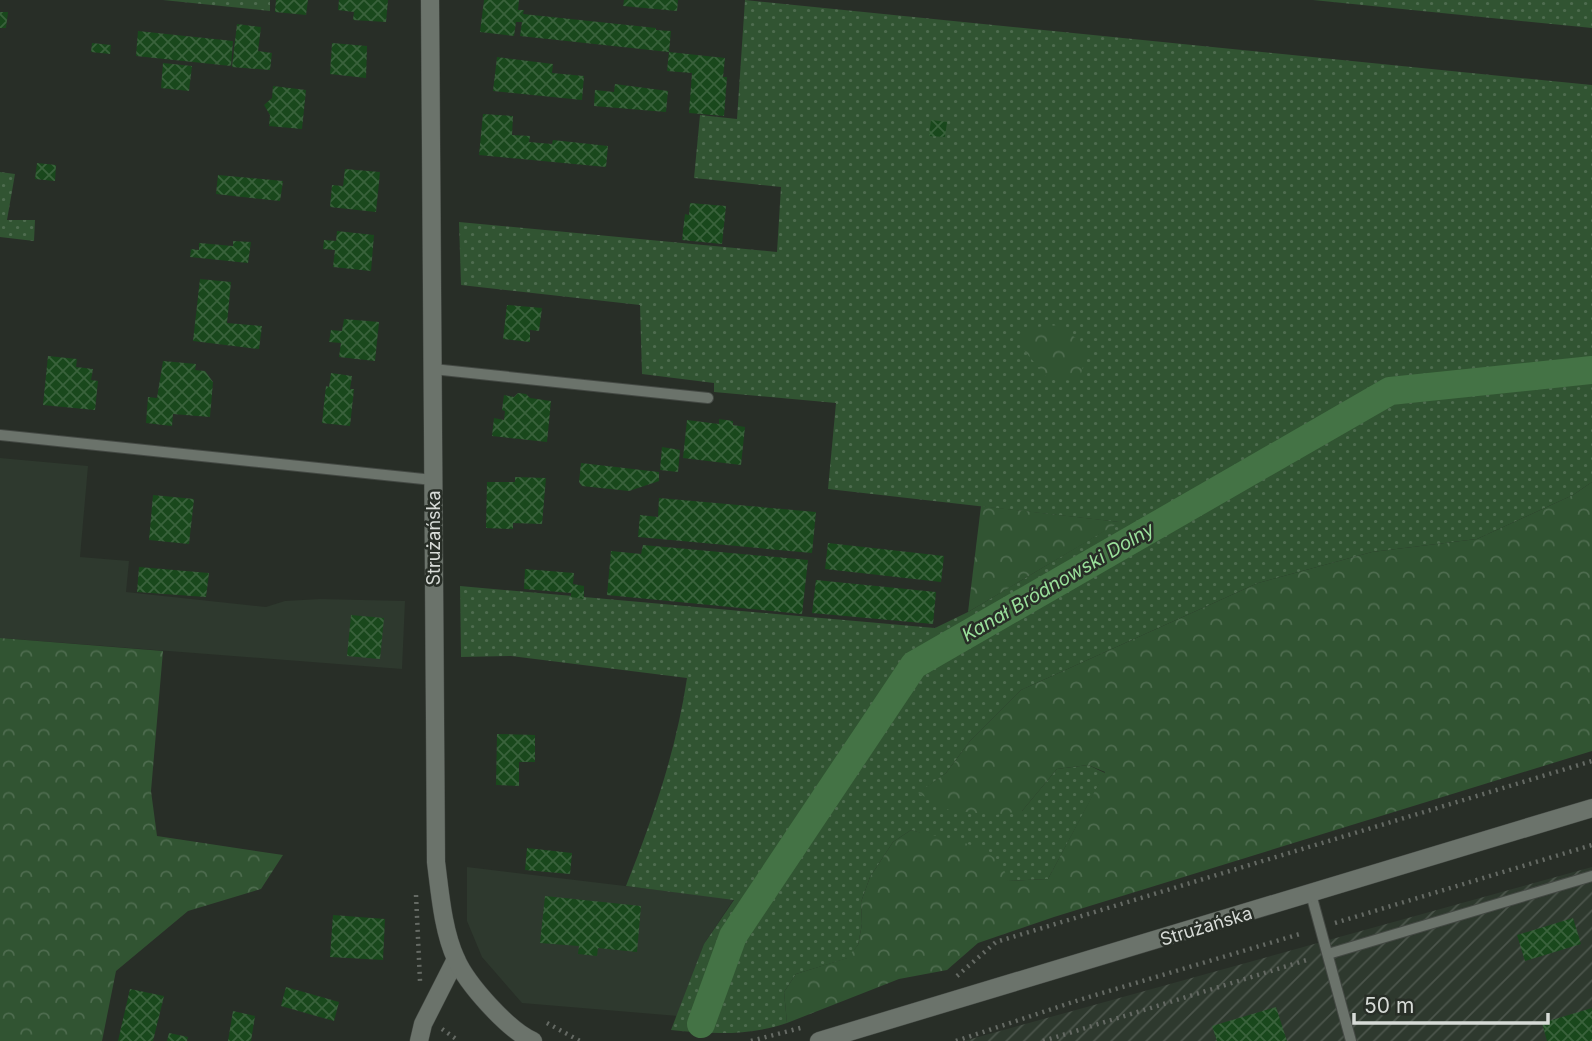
<svg xmlns="http://www.w3.org/2000/svg" width="1592" height="1041" font-family="Inter,sans-serif">
<defs>
<pattern id="industrial-furrows" width="10" height="10" patternUnits="userSpaceOnUse" patternTransform="scale(1.75)"><rect width="10" height="10" fill="#2e392e"/><path d="M-1 1l2-2M0 10L10 0M9 11l2-2" fill="none" stroke="#4c554c"/></pattern>
<pattern id="grass-dots" width="8" height="8" patternUnits="userSpaceOnUse" patternTransform="scale(1.75)"><rect width="8" height="8" fill="#315432"/><path d="M2 2h.1M6 6h.1" fill="none" stroke="#4e6c4f" stroke-width="1.8" stroke-linecap="round"/></pattern>
<pattern id="forest-crowns" width="20" height="18" patternUnits="userSpaceOnUse" patternTransform="scale(1.75)"><rect width="20" height="18" fill="#315432"/><path d="M2 6a3 3 0 1 1 6 0M12 15a3 3 0 1 1 6 0" fill="none" stroke="#4e6c4f"/></pattern>
<pattern id="building-cross-hatch" width="8" height="8" patternUnits="userSpaceOnUse" patternTransform="scale(1.75)"><rect width="8" height="8" fill="#19481c"/><path d="M0 0l8 8M0 8l8-8" fill="none" stroke="#3a623c"/></pattern>
</defs>
<rect width="100%" height="100%" fill="#282e27"/>
<!-- built -->
<g fill="#2e392e">
<polygon points="0,458 88,466 80,557 129,561 126,592 266,607 285,601 320,599 405,601 402,669 0,638"/>
<polygon points="467,867 734,899 704,944 678,1016 522,1003 482,957 467,921"/>
</g>
<!-- industrial -->
<polygon fill="url(#industrial-furrows)" points="1592,867 1592,1041 964,1041"/>
<!-- grass -->
<g fill="url(#grass-dots)">
<polygon points="163,0 270,0 270,11"/>
<path d="M 745,0 L 1592,85 L 1592,482 L 1573,495 L 1477,539 L 1372,552 L 1258,583 L 1021,690 L 970,741 L 946,773 L 919,793 L 1022,811 L 1057,769 L 1088,765 L 1105,773 L 1048,879 L 1008,881 L 930,836 L 911,830 L 893,842 L 870,877 L 861,902 L 862,924 L 858,945 L 848,958 L 796,974 L 784,992 L 787,1023 C 749,1036 711,1034 671,1030 L 704,944 L 734,900 L 626,886 C 653,818 676,751 687,678 L 511,656 L 461,657 L 460,586 L 935,628 L 968,612 L 1119,522 L 828,489 L 836,403 L 714,392 L 714,383 L 642,374 L 640,305 L 461,285 L 459,222 L 777,252 L 781,187 L 694,178 L 700,115 L 737,119 Z"/>
<polygon points="1313,0 1592,0 1592,28"/>
<polygon points="0,172 15,174 7,220 35,220 34,241 0,237"/>
</g>
<!-- forest -->
<g fill="url(#forest-crowns)">
<polygon points="1054,325 1083,342 1085,359 1079,381 1048,379 1014,338 1030,328"/>
<path d="M 1592,482 L 1592,751 L 1054,917 L 978,943 L 947,970 L 899,979 L 787,1023 L 784,992 L 796,974 L 847,958 L 858,945 L 862,924 L 861,902 L 870,877 L 893,842 L 911,830 C 942,839 1001,842 1008,881 L 1048,879 L 1105,772 L 1088,765 L 1057,769 L 1022,811 L 995,815 L 949,810 L 918,793 L 946,773 L 970,741 L 1021,690 L 1258,583 L 1372,552 L 1477,539 L 1573,495 Z"/>
<polygon points="981,506 1120,522 968,612"/>
<polygon points="0,638 163,651 151,791 157,836 283,855 261,889 188,911 116,971 102,1041 0,1041"/>
</g>
<g fill="none" stroke-linecap="round" stroke-linejoin="round">
<!-- canal -->
<polyline stroke="#447345" stroke-width="28" points="701,1024 733,936 914,665 1390,391 1592,370"/>
</g>
<!-- building -->
<g fill="url(#building-cross-hatch)">
<polygon points="276,0 308,0 306,15 275,12"/>
<polygon points="339,0 388,0 386,22 353,20 354,12 338,10"/>
<polygon points="484,0 519,0 518,10 524,10 523,14 656,28 656,30 671,31 669,52 520,36 522,22 516,22 514,36 480,32"/>
<polygon points="624,0 678,0 677,11 623,6"/>
<polygon points="0,12 8,12 6,28 0,28"/>
<polygon points="237,24 261,27 258,51 272,53 270,70 232,67"/>
<polygon points="138,31 233,41 231,66 136,56"/>
<polygon points="92,43 111,45 110,54 91,52"/>
<polygon points="332,43 367,46 366,78 330,74"/>
<polygon points="669,52 725,58 723,77 727,77 724,116 689,113 692,73 667,71"/>
<polygon points="497,57 553,64 552,73 584,76 582,100 493,91"/>
<polygon points="163,63 192,66 189,91 161,88"/>
<polygon points="615,84 668,91 666,112 594,106 595,90 614,92"/>
<polygon points="273,86 306,90 302,129 269,126 270,115 264,105 272,98"/>
<polygon points="483,114 513,116 512,135 530,136 529,142 552,144 553,140 608,146 606,167 479,155"/>
<polygon points="931,120 947,122 945,137 929,136"/>
<polygon points="37,163 56,165 55,181 35,179"/>
<polygon points="345,169 380,172 376,212 330,207 332,185 343,186"/>
<polygon points="218,175 283,181 280,201 216,194"/>
<polygon points="690,203 726,206 722,244 682,240 685,214 689,215"/>
<polygon points="337,231 374,235 371,271 333,267 335,250 323,249 324,240 336,241"/>
<polygon points="233,241 251,242 248,263 190,257 191,249 199,250 199,243 233,246"/>
<polygon points="200,279 231,282 227,323 262,326 259,349 193,341"/>
<polygon points="507,305 542,308 539,331 530,330 530,342 503,339"/>
<polygon points="344,319 379,322 375,361 339,357 341,343 329,342 331,330 342,331"/>
<polygon points="48,356 77,359 76,367 93,369 91,380 98,381 95,410 43,405"/>
<polygon points="163,361 196,364 195,370 205,371 213,382 210,417 173,414 172,426 146,423 148,397 157,398"/>
<polygon points="331,373 352,376 350,389 354,389 350,426 322,423 326,386 329,387"/>
<polygon points="518,393 526,394 530,398 551,401 547,442 492,436 494,418 504,420 505,411 502,410 504,395 514,397"/>
<polygon points="719,419 733,421 733,425 745,427 741,465 683,458 687,420 719,424"/>
<polygon points="662,447 680,450 678,472 660,470"/>
<polygon points="581,463 659,472 659,481 629,491 582,486 579,482"/>
<polygon points="515,477 546,478 542,524 513,523 513,529 486,528 487,482 515,482"/>
<polygon points="153,495 194,499 189,544 149,540"/>
<polygon points="659,498 816,512 812,553 638,537 640,515 658,517"/>
<polygon points="828,543 944,556 941,582 825,569"/>
<polygon points="643,545 808,560 802,614 607,595 611,551 641,554"/>
<polygon points="139,567 209,573 206,597 137,592"/>
<polygon points="525,569 574,573 573,584 584,586 584,599 571,597 571,593 524,589"/>
<polygon points="816,580 936,592 933,624 812,613"/>
<polygon points="351,615 384,618 380,659 347,656"/>
<polygon points="497,734 535,735 535,762 519,762 519,786 496,785"/>
<polygon points="527,848 572,853 570,874 525,870"/>
<polygon points="545,896 641,906 637,952 598,948 597,956 578,954 579,946 540,943"/>
<polygon points="333,915 385,919 383,960 330,957"/>
<polygon points="1573,918 1581,944 1525,961 1517,935"/>
<polygon points="286,987 339,1002 334,1021 281,1006"/>
<polygon points="130,989 164,996 153,1041 118,1041"/>
<polygon points="1276,1007 1287,1041 1217,1041 1212,1026"/>
<polygon points="1592,1008 1592,1041 1547,1041 1542,1023"/>
<polygon points="233,1011 255,1016 251,1041 228,1041"/>
<polygon points="169,1033 188,1037 187,1041 167,1041"/>
</g>
<g fill="none" stroke-linecap="round" stroke-linejoin="round">
<defs>
<g id="service">
<polyline points="433,369 708,398"/>
<polyline points="0,435 433,480"/>
<polyline points="1311,894 1351,1041"/>
<polyline points="1328,954 1592,876"/>
</g>
<polyline id="tertiary" points="419,1041 423,1024 456,959"/>
<g id="secondary">
<path d="M 430,0 L 436,862 C 440,893 443,931 456,959 C 467,984 508,1030 533,1041"/>
<polyline points="819,1041 1592,808"/>
</g>
</defs>
<!-- service casing -->
<use href="#service" stroke="#444944" stroke-width="12"/>
<!-- tertiary casing -->
<use href="#tertiary" stroke="#444944" stroke-width="19"/>
<!-- secondary casing -->
<use href="#secondary" stroke="#444944" stroke-width="19"/>
<!-- path -->
<g stroke="#656a64" stroke-width="4.5" stroke-dasharray="2 5" stroke-linecap="butt">
<polyline points="416,895 420,981"/>
<polyline points="1335,923 1592,845"/>
<polyline points="957,976 996,942 1592,761"/>
<polyline points="547,1023 580,1041"/>
<polyline points="442,1029 459,1041"/>
<polyline points="751,1041 804,1027"/>
<polyline points="956,1041 1079,1000 1303,933"/>
<polyline points="1043,1041 1310,959"/>
</g>
<!-- service -->
<use href="#service" stroke="#6b736b" stroke-width="10"/>
<!-- tertiary -->
<use href="#tertiary" stroke="#6b736b" stroke-width="18"/>
<!-- secondary -->
<use href="#secondary" stroke="#6b736b" stroke-width="18"/>
</g>
<g text-anchor="middle" dominant-baseline="central" stroke-width="5" stroke-linejoin="round" paint-order="stroke">
<!-- street labels -->
<g font-size="18" fill="#d7dbd7" stroke="#282e27">
<text transform="translate(433 538) rotate(-90)">Strużańska</text>
<text transform="translate(1206 926) rotate(-17)">Strużańska</text>
</g>
<!-- water labels -->
<g font-size="19" font-style="italic" fill="#9ae09b" stroke="#282e27">
<text transform="translate(1058 582) rotate(-30)">Kanał Bródnowski Dolny</text>
</g>
</g>
<!-- scale -->
<path d="M1354 1013v10h194v-10" fill="none" stroke="#d7dbd7" stroke-width="3.5"/>
<text x="1364" y="1013" font-size="21" fill="#d7dbd7" stroke="#282e27" stroke-width="5" paint-order="stroke">50 m</text>
</svg>
